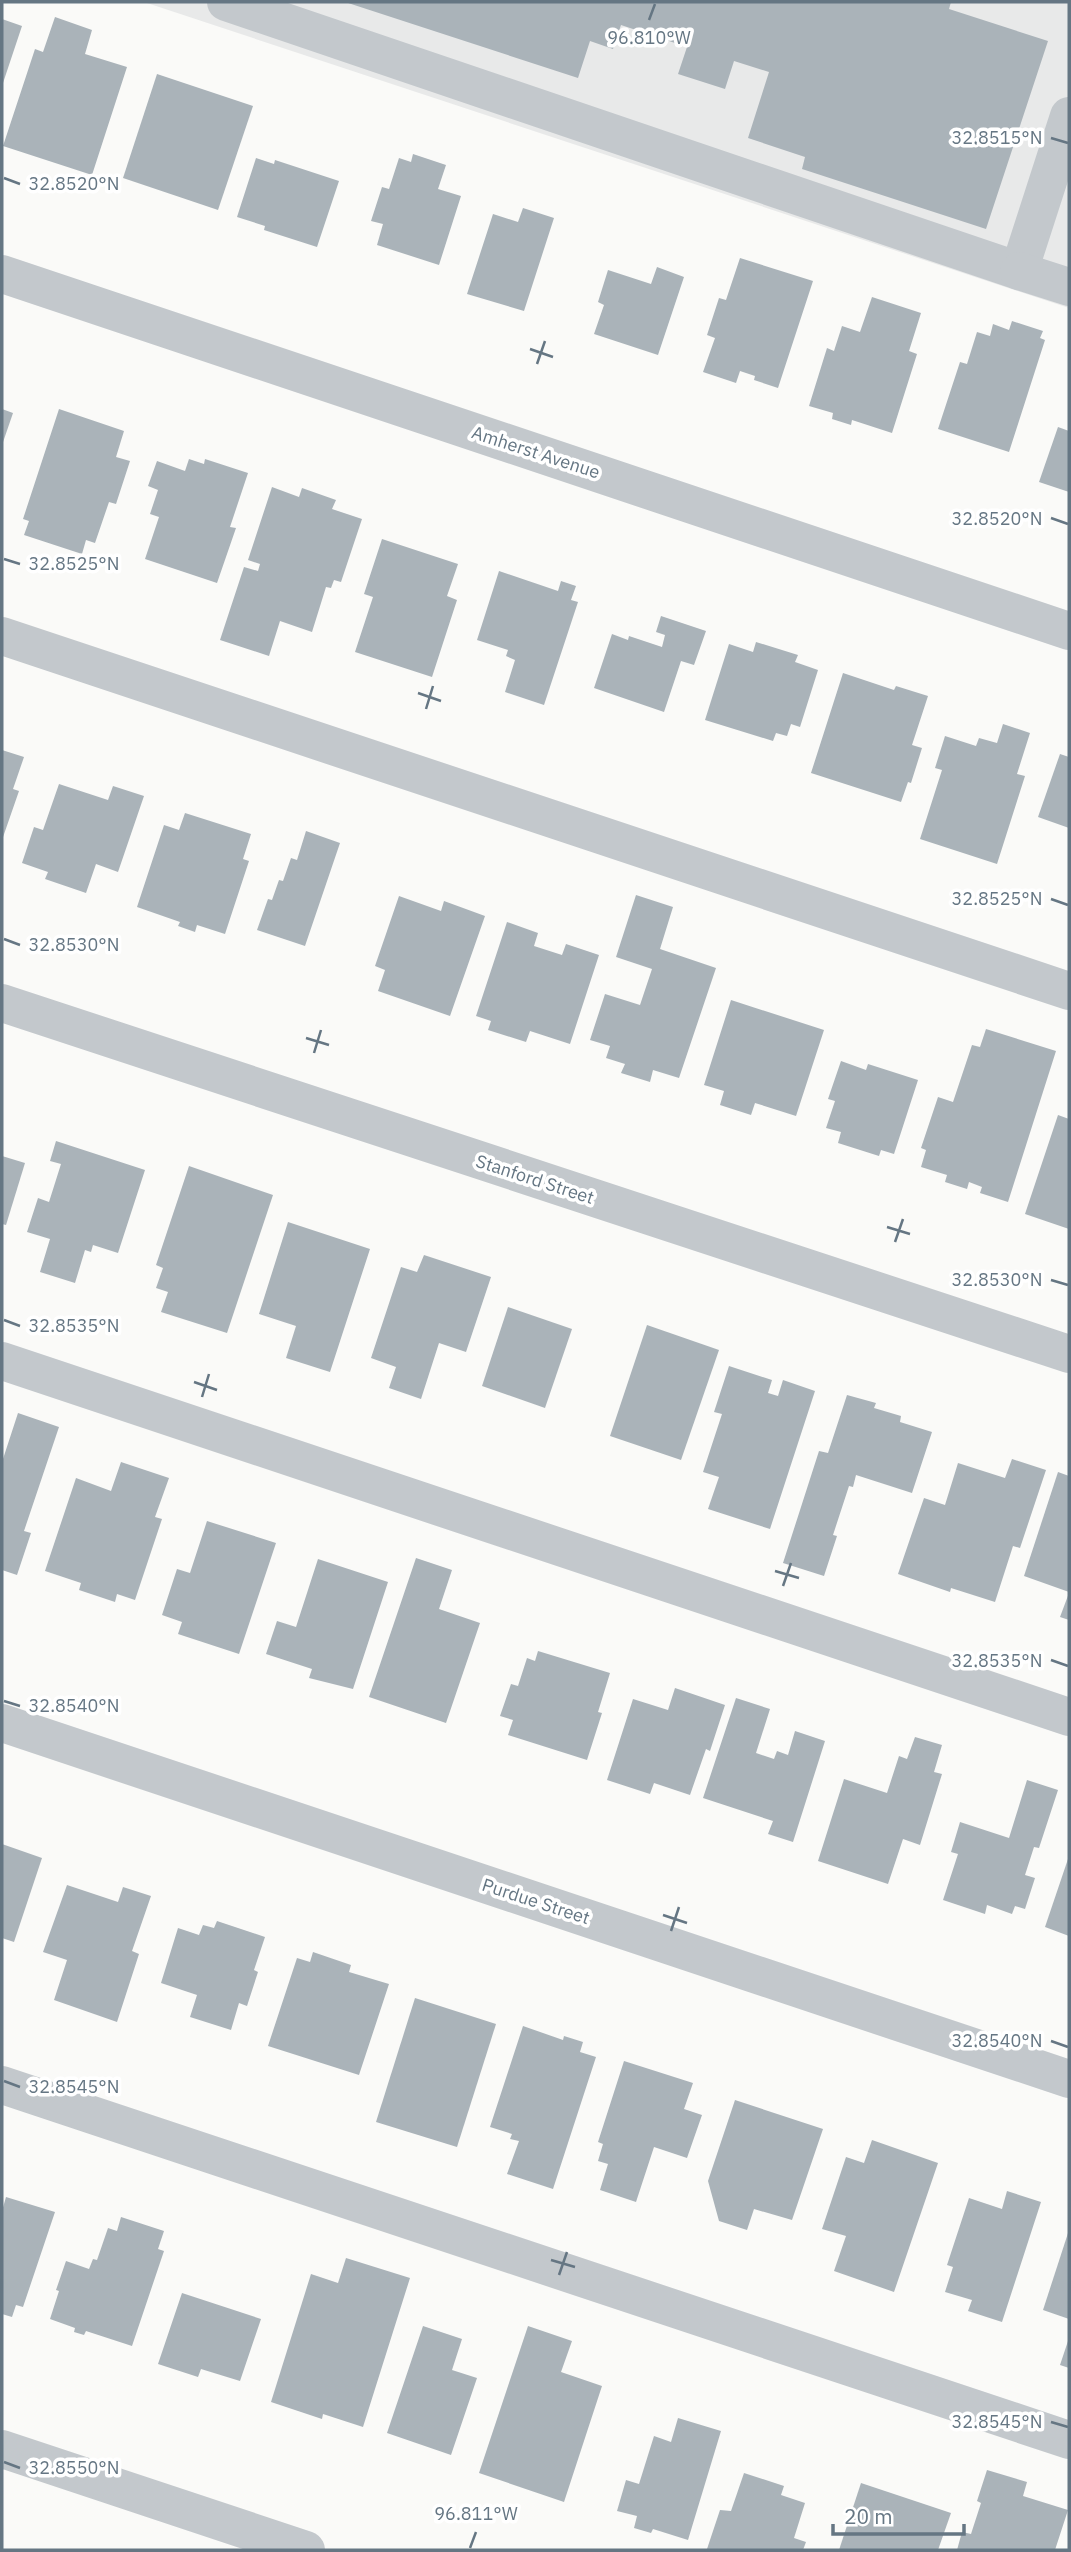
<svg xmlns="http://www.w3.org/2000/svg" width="1071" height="2552" font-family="'IBM Plex Sans',sans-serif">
<rect width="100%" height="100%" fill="#fafaf8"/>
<!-- built -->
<polygon fill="#e8e9e9" points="144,2 1069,2 1069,308"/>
<!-- building -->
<g fill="#aab3b9">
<polygon points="345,2 951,2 949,9 1048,41 986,229 802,169 805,157 748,138 769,72 734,61 725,89 678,74 687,47 621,25 613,49 590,41 578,78"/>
<polygon points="55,17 92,30 85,54 127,67 92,175 3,146 35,49 43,52"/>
<polygon points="2,19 22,26 2,86"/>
<polygon points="157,74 253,106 218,210 123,178"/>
<polygon points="413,154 446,165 438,189 461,196 439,265 377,245 383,224 371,221 382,187 389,189 399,158 411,162"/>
<polygon points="256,158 274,164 275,160 339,181 317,247 264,230 265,226 237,217"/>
<polygon points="523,208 554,218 524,311 467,294 493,214 518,222"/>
<polygon points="740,258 813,281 778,388 754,380 755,376 740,371 736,383 703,372 715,338 707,335 719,298 726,300"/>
<polygon points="657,267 684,277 658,355 594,334 604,305 598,302 608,270 651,284"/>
<polygon points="872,297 921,313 909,351 917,354 892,433 852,420 851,425 832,419 833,413 809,406 827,348 834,351 842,326 860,332"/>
<polygon points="1012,321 1043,331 1040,338 1045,340 1009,452 938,429 960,362 967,364 977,332 990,336 993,324 1009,330"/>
<polygon points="2,409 13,413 2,445"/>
<polygon points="59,409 124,431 116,457 130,461 116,504 109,502 95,543 86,540 82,554 24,535 29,521 23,519"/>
<polygon points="1058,427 1069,431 1069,492 1039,482"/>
<polygon points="189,459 204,464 205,459 248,473 230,527 236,528 217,583 145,559 159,517 150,514 158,490 148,486 157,461 185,471"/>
<polygon points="272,487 299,497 302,488 336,500 332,509 362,519 341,582 334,580 331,588 326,587 312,632 280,621 269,656 220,640 244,567 258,571 260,564 248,560"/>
<polygon points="382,539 458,564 447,596 457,600 432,677 355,652 373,597 364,594"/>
<polygon points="499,571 558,591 561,581 576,586 571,600 578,602 544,705 505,692 515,660 506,656 508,650 477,640"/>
<polygon points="661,616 706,631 694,665 681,661 664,712 594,688 612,634 628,640 629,636 662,647 665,635 656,632"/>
<polygon points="756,642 798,655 795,662 818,670 800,727 791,724 787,736 776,733 773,741 705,720 729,644 753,652"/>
<polygon points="843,673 894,690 896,686 928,696 912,745 922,748 911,783 908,782 901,802 811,773"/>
<polygon points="1003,724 1030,733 1017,774 1025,776 997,864 920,839 942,770 935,768 945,736 976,746 979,738 997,743"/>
<polygon points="2,750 24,757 13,789 19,791 2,840"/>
<polygon points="1060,754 1069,757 1069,828 1038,817"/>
<polygon points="59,784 108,800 113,786 144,796 118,872 96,864 86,893 45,879 48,872 22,863 34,827 43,830"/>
<polygon points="185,813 251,834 243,859 249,861 225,934 197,925 195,932 178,926 180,922 137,907 164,825 179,830"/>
<polygon points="306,831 340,843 305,946 257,930 268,899 272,900 279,880 283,881 291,858 297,860"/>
<polygon points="636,895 673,907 660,949 716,968 679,1078 653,1070 650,1082 621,1073 625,1064 606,1058 610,1046 590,1040 605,994 640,1005 652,969 616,957"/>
<polygon points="399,896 441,911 444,901 485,916 450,1016 378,991 385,970 375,966"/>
<polygon points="507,922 538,933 534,946 562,955 566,944 599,955 570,1044 530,1031 526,1042 488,1030 491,1021 476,1016"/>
<polygon points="731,1000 824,1030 796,1116 755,1103 751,1115 720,1105 724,1091 704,1085"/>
<polygon points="986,1029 1056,1051 1008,1202 980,1193 982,1187 969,1182 967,1189 945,1182 947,1175 921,1167 926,1150 921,1148 938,1097 953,1102 972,1045 980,1047"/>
<polygon points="841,1061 866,1070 868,1064 918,1080 894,1154 881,1150 879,1156 838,1143 841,1132 826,1128 835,1101 828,1099"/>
<polygon points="1058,1115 1069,1119 1069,1229 1025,1214"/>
<polygon points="56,1141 145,1170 118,1253 93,1245 91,1252 85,1250 75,1283 40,1272 50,1239 27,1232 38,1198 49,1202 61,1164 50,1161"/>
<polygon points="2,1156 25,1163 6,1225 2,1224"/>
<polygon points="189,1166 273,1195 227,1333 161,1312 168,1292 156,1288 163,1268 156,1265"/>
<polygon points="288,1222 370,1249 330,1372 286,1358 296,1326 259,1314"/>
<polygon points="424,1255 491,1277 466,1352 439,1343 421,1399 389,1388 396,1367 371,1358 401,1267 417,1272"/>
<polygon points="508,1307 572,1329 545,1408 482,1386"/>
<polygon points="647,1325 719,1350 681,1460 610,1436"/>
<polygon points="729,1366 772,1380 768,1393 778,1396 783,1380 815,1391 770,1529 708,1509 719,1477 703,1472 722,1414 714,1412"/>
<polygon points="847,1395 876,1403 874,1408 901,1416 900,1422 932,1432 912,1493 856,1475 853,1487 849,1486 833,1535 837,1536 824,1576 783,1563 819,1451 828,1453"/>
<polygon points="18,1413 59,1427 24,1531 31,1533 17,1575 2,1570 2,1462"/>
<polygon points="1012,1459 1046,1470 1020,1548 1013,1546 995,1602 951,1588 950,1592 898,1574 924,1498 945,1505 958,1463 1005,1478"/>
<polygon points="121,1462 169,1478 155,1517 162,1519 135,1600 117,1594 115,1602 79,1590 81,1583 45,1571 76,1478 111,1491"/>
<polygon points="1058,1472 1069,1476 1069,1592 1024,1576"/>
<polygon points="207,1521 276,1543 239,1654 178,1634 182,1622 162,1615 177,1569 190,1573"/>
<polygon points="416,1558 452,1570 439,1609 480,1623 446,1723 369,1697"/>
<polygon points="318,1559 388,1582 353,1689 309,1678 312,1669 266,1654 277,1621 296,1627"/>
<polygon points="1069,1593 1069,1620 1060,1617"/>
<polygon points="538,1651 610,1673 598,1712 602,1713 587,1760 508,1735 513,1720 500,1716 511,1684 518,1686 527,1658 535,1661"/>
<polygon points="675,1688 725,1705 710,1751 706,1749 690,1795 654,1783 650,1794 607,1780 633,1699 668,1710"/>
<polygon points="736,1698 770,1709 756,1753 774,1759 777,1751 788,1755 795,1731 825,1741 793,1842 768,1834 773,1821 703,1798"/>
<polygon points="915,1737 942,1745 934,1772 942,1774 920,1845 903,1839 888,1884 818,1861 844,1779 887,1793 899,1756 907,1759"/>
<polygon points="1027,1780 1058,1790 1039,1848 1034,1847 1025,1875 1035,1878 1025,1909 1015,1906 1012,1914 987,1905 985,1914 943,1900 958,1854 951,1852 960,1822 1009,1838"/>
<polygon points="2,1844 42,1858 14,1942 2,1938"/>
<polygon points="1069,1856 1069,1936 1045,1927"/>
<polygon points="67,1885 118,1902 123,1887 151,1896 132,1951 139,1954 117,2022 54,2000 67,1960 43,1952"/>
<polygon points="217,1921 265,1937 254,1970 258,1972 247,2006 239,2003 231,2030 190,2017 197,1995 161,1983 178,1928 199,1935 203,1925 214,1928"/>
<polygon points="313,1952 351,1965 349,1972 389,1984 359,2075 268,2046 297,1958 310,1962"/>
<polygon points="415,1998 496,2024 457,2147 376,2122"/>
<polygon points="523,2026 563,2040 564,2036 583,2042 580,2052 596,2057 553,2189 507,2174 519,2141 510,2139 512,2134 490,2127"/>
<polygon points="624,2061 693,2083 684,2109 702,2115 687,2158 654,2147 636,2202 600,2190 608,2164 598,2161 603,2144 598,2142"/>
<polygon points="735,2100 823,2129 792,2220 754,2209 747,2230 719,2221 708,2181"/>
<polygon points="872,2140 938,2163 894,2292 834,2271 846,2236 822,2229 846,2157 864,2163"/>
<polygon points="1007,2191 1041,2202 1002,2322 968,2311 972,2300 945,2292 953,2267 947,2265 969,2198 1002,2209"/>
<polygon points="6,2197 55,2212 23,2307 16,2305 12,2317 2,2314 2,2211"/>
<polygon points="121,2217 164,2231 158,2249 164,2251 132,2346 86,2331 84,2335 74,2332 75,2328 50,2319 59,2291 56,2290 66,2261 89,2269 93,2259 97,2260 108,2228 117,2231"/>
<polygon points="1069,2230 1069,2319 1043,2310"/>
<polygon points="346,2258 410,2278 363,2427 323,2414 322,2419 271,2402 311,2274 338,2283"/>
<polygon points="182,2293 261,2319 240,2381 201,2369 198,2377 158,2364"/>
<polygon points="423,2326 462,2339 452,2370 477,2378 451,2455 387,2433"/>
<polygon points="528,2326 572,2341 561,2372 602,2386 564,2502 479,2473"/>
<polygon points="1069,2338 1069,2368 1060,2365"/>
<polygon points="678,2418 721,2431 688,2540 653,2529 651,2533 634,2528 637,2516 617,2511 626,2480 639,2484 654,2436 671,2442"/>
<polygon points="987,2470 1027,2482 1023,2496 1068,2510 1055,2550 957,2550 962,2532 971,2534 981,2503 977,2501"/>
<polygon points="744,2473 784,2486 781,2495 805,2503 794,2538 806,2542 803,2550 707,2549 720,2510 731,2511"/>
<polygon points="861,2483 951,2513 938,2550 839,2550"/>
</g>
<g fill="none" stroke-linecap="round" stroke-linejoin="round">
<!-- minor -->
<g stroke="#c3c8cc" stroke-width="38">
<polyline points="226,2 1019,271 1069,116"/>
<polyline points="1019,271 1069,287"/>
<polyline points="2,274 1069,631"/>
<polyline points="2,636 1069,991"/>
<polyline points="2,1003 1069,1354"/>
<polyline points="2,1361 1069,1717"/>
<polyline points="2,1723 1069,2079"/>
<polyline points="2,2085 1069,2440"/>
<polyline points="2,2449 306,2550"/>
</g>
</g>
<!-- ticks -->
<path fill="none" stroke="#657683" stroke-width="2.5" d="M 649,20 L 655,4M 1051,138 L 1068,143M 4,178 L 20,184M 530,349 L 553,357M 537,364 L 545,341M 1051,518 L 1068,524M 4,559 L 20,564M 418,693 L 441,701M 426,709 L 433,686M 1051,899 L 1068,905M 4,939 L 20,945M 306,1038 L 329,1045M 314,1053 L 321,1030M 887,1227 L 910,1234M 895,1242 L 903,1219M 1051,1280 L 1068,1285M 4,1320 L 20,1326M 194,1382 L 217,1390M 202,1397 L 209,1374M 775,1571 L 799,1578M 783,1586 L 791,1563M 1051,1660 L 1068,1666M 4,1701 L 20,1706M 663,1915 L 687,1923M 671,1931 L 679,1907M 1051,2041 L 1068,2047M 4,2081 L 20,2087M 551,2260 L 575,2267M 559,2275 L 567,2252M 1051,2422 L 1068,2427M 4,2462 L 20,2468M 470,2548 L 476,2532"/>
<g text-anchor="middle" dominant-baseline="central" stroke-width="7" stroke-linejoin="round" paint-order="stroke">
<!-- street labels -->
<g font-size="18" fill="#657683" stroke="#fff">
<text transform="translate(536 452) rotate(18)">Amherst Avenue</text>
<text transform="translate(535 1179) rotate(18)">Stanford Street</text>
<text transform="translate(536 1901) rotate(18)">Purdue Street</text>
</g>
</g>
<g font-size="18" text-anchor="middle" fill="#657683" stroke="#fff" stroke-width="7" stroke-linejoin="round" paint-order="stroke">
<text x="649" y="44">96.810°W</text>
<text x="997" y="144">32.8515°N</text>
<text x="74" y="190">32.8520°N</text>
<text x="997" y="525">32.8520°N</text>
<text x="74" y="570">32.8525°N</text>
<text x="997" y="905">32.8525°N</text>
<text x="74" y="951">32.8530°N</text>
<text x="997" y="1286">32.8530°N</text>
<text x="74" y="1332">32.8535°N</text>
<text x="997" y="1667">32.8535°N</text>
<text x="74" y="1712">32.8540°N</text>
<text x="997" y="2047">32.8540°N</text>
<text x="74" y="2093">32.8545°N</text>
<text x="997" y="2428">32.8545°N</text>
<text x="74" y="2474">32.8550°N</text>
<text x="476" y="2520">96.811°W</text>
</g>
<!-- border -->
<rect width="1071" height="2552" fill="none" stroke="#657683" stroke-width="7"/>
<!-- scale -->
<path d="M833 2524v10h131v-10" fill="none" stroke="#657683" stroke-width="3.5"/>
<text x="844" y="2524" font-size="21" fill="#657683" stroke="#ffffff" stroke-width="5" paint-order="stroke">20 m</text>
</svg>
